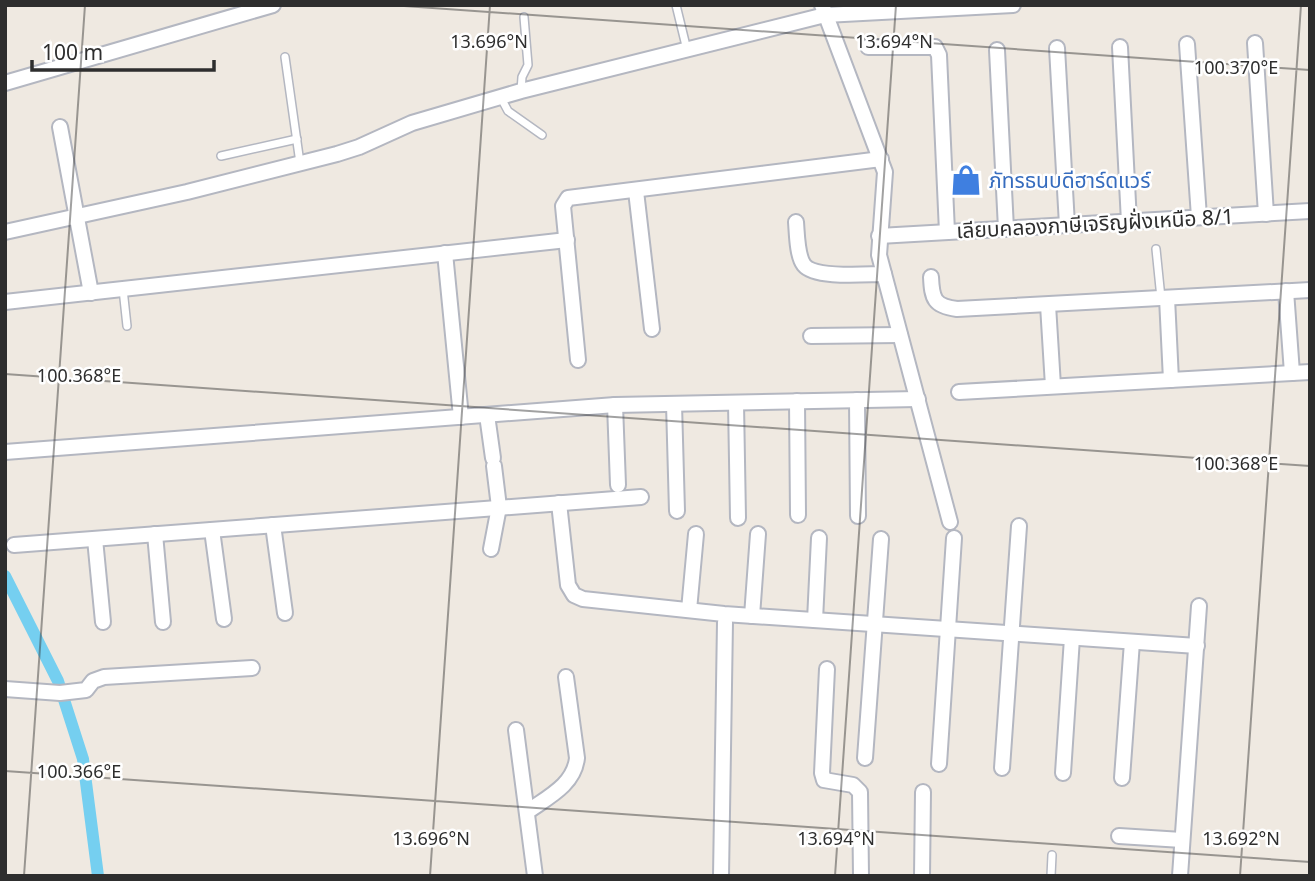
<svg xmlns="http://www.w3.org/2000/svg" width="1315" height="881" font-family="'Noto Sans','Noto Sans Thai',sans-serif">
<rect width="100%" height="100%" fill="#efe9e1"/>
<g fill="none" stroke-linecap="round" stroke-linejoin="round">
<!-- canal -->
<polyline stroke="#75cff0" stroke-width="12" points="5,576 58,681 83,759 98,876"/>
<defs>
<g id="service">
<polyline points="676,5 687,50"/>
<polyline points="285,57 300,163"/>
<polyline points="521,91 522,77 528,65 524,17"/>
<polyline points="501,98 508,111 542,135"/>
<polyline points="221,156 297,139"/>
<polyline points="1156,249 1161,298"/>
<polyline points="123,289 127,326"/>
<polyline points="1051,876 1052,855"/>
</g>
<g id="minor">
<polyline points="822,5 885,172 879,255 950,522"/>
<polyline points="1255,43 1266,214"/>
<polyline points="1187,44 1199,217"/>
<polyline points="868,47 935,47 939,55 947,232"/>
<polyline points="1120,47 1129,222"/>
<polyline points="1057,48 1067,225"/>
<polyline points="997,50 1006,229"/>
<polyline points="5,83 273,5"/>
<polyline points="60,127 91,293"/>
<polyline points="636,191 652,329"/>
<path d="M 796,222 C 797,234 797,256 804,265 C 815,279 866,274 884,274"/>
<polyline points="5,232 187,192 337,154 359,147 412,123 521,91 825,15 1013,5"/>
<polyline points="879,236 1310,211"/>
<polyline points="445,253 461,417"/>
<path d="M 931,277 C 932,299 934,306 957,309 L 1310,290"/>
<polyline points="1286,291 1292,373"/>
<polyline points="1167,298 1171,380"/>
<polyline points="5,302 567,240"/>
<polyline points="1048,305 1053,386"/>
<polyline points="811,336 900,335"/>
<polyline points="578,360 563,206 568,198 881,159"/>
<polyline points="959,392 1310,372"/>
<polyline points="857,400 858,516"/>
<polyline points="797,401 798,515"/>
<polyline points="736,403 738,518"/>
<polyline points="674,404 677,511"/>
<polyline points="615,405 618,485"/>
<polyline points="487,415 493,458"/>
<polyline points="5,452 615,405 918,399"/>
<polyline points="559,503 568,585 574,595 583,599 724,614 1197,646"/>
<polyline points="273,525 285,613"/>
<polyline points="212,530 224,619"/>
<polyline points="155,534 163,622"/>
<polyline points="95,539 103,622"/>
<polyline points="14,545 641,497"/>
<polyline points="491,549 499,507 494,466"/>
<polyline points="689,610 696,534"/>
<polyline points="752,616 758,534"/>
<polyline points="815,620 819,538"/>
<polyline points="827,669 822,773 824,780 853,785 860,792 861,876"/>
<polyline points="5,689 60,693 86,690 93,681 104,677 252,668"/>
<polyline points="516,730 535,876"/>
<polyline points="865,758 881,539"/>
<polyline points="939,764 954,538"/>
<polyline points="1002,768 1019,526"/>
<polyline points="1063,773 1072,638"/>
<polyline points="1122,778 1132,642"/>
<path d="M 527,812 C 548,797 574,785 577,758 L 566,677"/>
<polyline points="1119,836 1182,840"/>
<polyline points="721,876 725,622"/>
<polyline points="922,876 923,792"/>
<polyline points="1180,876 1199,606"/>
</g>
</defs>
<!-- service casing -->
<use href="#service" stroke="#b4b7c1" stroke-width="10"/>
<!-- minor casing -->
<use href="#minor" stroke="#b4b7c1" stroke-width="18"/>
<!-- service -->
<use href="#service" stroke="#fff" stroke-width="7"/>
<!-- minor -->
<use href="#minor" stroke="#fff" stroke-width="14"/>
</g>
<!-- ticks -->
<path fill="none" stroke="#2e2e2e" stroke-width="2" stroke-opacity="0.45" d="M 390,5 L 1310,70M 5,374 L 1310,466M 5,771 L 1310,862M 24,876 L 85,5M 430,876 L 490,5M 835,876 L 896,5M 1240,876 L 1301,5"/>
<!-- icons -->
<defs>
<symbol id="shop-bare" viewBox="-9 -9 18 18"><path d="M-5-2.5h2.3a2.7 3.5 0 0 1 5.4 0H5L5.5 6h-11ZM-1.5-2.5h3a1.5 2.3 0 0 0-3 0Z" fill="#3f7fe0" stroke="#fff" stroke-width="2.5" paint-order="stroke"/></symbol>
</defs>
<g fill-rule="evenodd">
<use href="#shop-bare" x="944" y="158" width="44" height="44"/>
</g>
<g text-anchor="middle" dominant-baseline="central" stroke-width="5" stroke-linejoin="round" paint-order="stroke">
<!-- shop labels -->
<g font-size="21" fill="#366cbe" stroke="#fff" text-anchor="start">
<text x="989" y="180">ภัทรธนบดีฮาร์ดแวร์</text>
</g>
<!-- street labels -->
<g font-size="21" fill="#2e2e2e" stroke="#fff">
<text transform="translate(1095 223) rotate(-3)">เลียบคลองภาษีเจริญฝั่งเหนือ 8/1</text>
</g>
</g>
<g font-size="18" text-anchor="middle" fill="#2e2e2e" stroke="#fff" stroke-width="5" stroke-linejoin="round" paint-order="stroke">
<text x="489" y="48">13.696°N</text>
<text x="894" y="48">13.694°N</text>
<text x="1236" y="74">100.370°E</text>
<text x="79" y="382">100.368°E</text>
<text x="1236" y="470">100.368°E</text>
<text x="79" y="778">100.366°E</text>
<text x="431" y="845">13.696°N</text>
<text x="836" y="845">13.694°N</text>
<text x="1241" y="845">13.692°N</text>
</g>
<!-- border -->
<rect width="1315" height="881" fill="none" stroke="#2e2e2e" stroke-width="14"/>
<!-- scale -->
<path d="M32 60v10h182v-10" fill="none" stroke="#2e2e2e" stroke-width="3.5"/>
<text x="42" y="60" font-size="21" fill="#2e2e2e" stroke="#ffffff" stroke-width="5" paint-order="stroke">100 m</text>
</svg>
